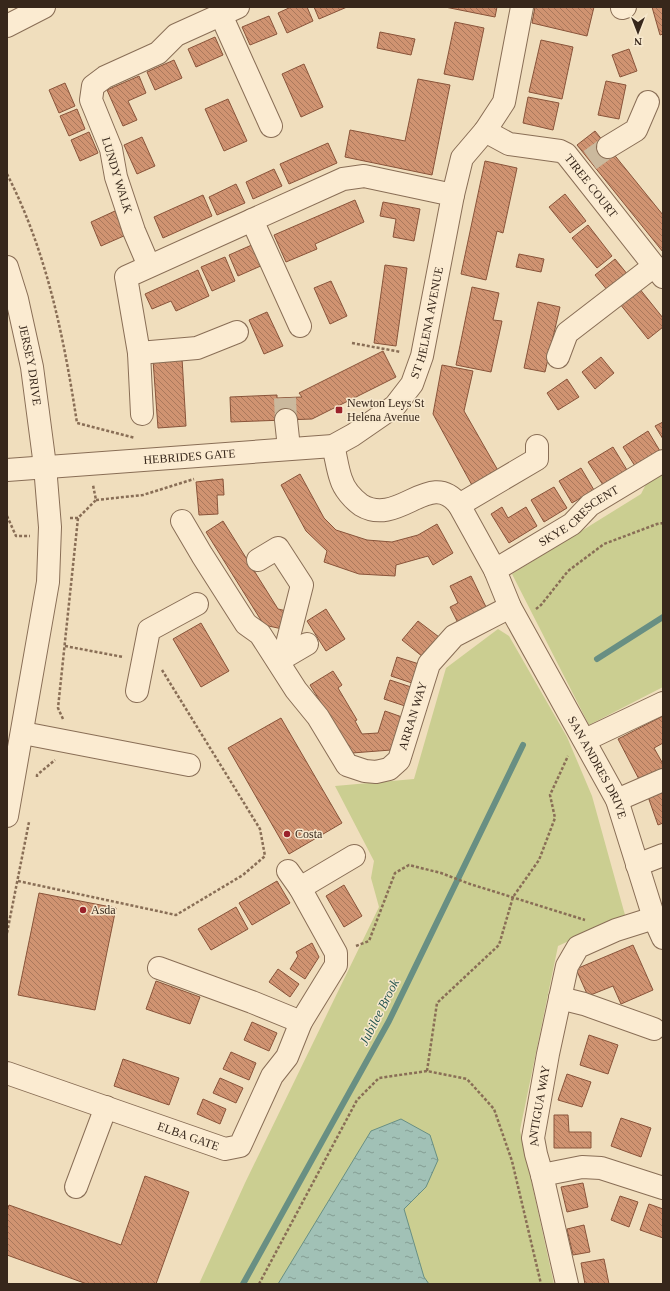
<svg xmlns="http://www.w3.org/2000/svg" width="670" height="1291" font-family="'Times New Roman',serif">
<defs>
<pattern id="water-ripples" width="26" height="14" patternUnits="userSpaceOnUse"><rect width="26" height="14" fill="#a1c1b6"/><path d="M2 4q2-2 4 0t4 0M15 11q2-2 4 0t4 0" fill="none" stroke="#849d93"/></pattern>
<pattern id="building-back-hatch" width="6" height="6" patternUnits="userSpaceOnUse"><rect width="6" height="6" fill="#d09371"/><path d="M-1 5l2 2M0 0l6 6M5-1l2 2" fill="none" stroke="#aa785c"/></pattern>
</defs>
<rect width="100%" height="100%" fill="#f0debd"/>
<!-- green -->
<g fill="#cbce91">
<polygon points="663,472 663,687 589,725 512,574 641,494 647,482"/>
<polygon points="498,629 509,636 567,737 592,796 625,915 558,946 520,1130 554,1284 199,1284 245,1183 379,907 371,878 374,861 335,786 414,779 446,668"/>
</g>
<!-- water -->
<polygon fill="url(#water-ripples)" stroke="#688f83" points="401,1119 430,1135 438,1160 426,1187 404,1209 424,1277 429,1284 278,1284 371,1131"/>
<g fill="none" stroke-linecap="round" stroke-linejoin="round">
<!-- stream -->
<g stroke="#688f83" stroke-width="6">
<polyline points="597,659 663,617"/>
<polyline points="243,1284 389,1021 523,745"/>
</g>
</g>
<!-- building -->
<g fill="url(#building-back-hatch)" stroke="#89543a">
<polygon points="291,7 307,7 313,21 287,33 278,13"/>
<polygon points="314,7 347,7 319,19"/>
<polygon points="445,7 497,7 495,17"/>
<polygon points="535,7 594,7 587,36 532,23"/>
<polygon points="652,7 663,7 663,34 660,35"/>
<polygon points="269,16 277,34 250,45 242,27"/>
<polygon points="455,22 484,28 473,80 444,74"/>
<polygon points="380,32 415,39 411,55 377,48"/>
<polygon points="215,37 223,55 196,67 188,49"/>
<polygon points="541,40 573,47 562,99 529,92"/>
<polygon points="629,49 637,71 620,77 612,55"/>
<polygon points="174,60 182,78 155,90 147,72"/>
<polygon points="304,64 323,107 301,117 282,74"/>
<polygon points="139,76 146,93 128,101 137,120 123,126 107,90"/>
<polygon points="418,79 450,85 432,175 345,157 350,130 405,141"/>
<polygon points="606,81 626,85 619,119 598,115"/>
<polygon points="65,83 75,106 59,113 49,90"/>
<polygon points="528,97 559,103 553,130 523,123"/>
<polygon points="228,99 247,141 224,151 205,109"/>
<polygon points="77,109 85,129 69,136 60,116"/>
<polygon points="595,131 663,215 663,252 577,145"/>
<polygon points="89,132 98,153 80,161 71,140"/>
<polygon points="142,137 155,166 137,174 124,145"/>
<polygon points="328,143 337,163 289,184 280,164"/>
<polygon points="485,161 517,168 503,233 497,231 486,280 461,274"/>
<polygon points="274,169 282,186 253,199 246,182"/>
<polygon points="236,184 245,203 217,215 209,197"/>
<polygon points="565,194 586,221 570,233 549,207"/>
<polygon points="203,195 212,216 163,238 154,217"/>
<polygon points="355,200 364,222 315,244 317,249 286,262 274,235"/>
<polygon points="383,202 420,209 414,241 393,237 396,219 380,216"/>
<polygon points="115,211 126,235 101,246 91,222"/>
<polygon points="588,225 612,256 597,268 572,238"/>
<polygon points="254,244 263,265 238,276 229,255"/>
<polygon points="519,254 544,259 541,272 516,267"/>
<polygon points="225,257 235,281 212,291 201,267"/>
<polygon points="615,259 628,275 608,291 595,275"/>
<polygon points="385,265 407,268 396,346 374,343"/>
<polygon points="198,270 209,296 176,311 171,301 152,309 145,294"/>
<polygon points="331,281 347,316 330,324 314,288"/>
<polygon points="472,287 499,293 493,320 502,321 491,372 456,365"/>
<polygon points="639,288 663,318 663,327 648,339 620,304"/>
<polygon points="538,302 560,307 545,372 524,368"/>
<polygon points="267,312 283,346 264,354 249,320"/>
<polygon points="383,351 396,377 312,419 231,422 230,397 277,395 277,398 302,397 299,393"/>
<polygon points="601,357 614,373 595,389 582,372"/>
<polygon points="182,358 186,426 158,428 153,360"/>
<polygon points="442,365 473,371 464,411 500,474 473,487 433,414"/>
<polygon points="567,379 579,397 558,410 547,393"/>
<polygon points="663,422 663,439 655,426"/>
<polygon points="648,431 660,451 635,466 623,447"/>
<polygon points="613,447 627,470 603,485 588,462"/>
<polygon points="581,468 594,490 572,503 559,481"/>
<polygon points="300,474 324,518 336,530 367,540 392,542 418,535 437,524 453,553 433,565 428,556 396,565 395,576 359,574 324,562 327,551 306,531 281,485"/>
<polygon points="223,479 224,495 217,495 218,514 199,515 196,482"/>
<polygon points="554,487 567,508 544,522 531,500"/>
<polygon points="502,507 508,518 526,507 537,526 509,543 491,514"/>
<polygon points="223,521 278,609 291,612 287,630 264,625 206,532"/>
<polygon points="471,576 487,609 458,623 450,607 458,603 450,586"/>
<polygon points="326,609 345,639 326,651 307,621"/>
<polygon points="418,621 439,637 423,657 402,640"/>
<polygon points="201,623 229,671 201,687 173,639"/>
<polygon points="397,657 419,664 412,683 391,676"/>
<polygon points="333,671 342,685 338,688 357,720 355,721 362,734 378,733 385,711 402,717 391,750 352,753 310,685"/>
<polygon points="390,680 411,687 405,706 384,699"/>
<polygon points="663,716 663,743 654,748 663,764 663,774 642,785 618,739"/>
<polygon points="281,718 342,823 289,854 228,748"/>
<polygon points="663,785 663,823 658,825 646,791"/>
<polygon points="277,881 290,903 252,925 239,903"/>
<polygon points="344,885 362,916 344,927 326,896"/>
<polygon points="39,893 116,908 95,1010 18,995"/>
<polygon points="236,907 248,929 211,950 198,929"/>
<polygon points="312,943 319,957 305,979 290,969 298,956 296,952"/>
<polygon points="633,945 653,990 621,1004 613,986 588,996 576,969"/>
<polygon points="278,969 299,984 290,997 269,982"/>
<polygon points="156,981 200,997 190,1024 146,1009"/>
<polygon points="252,1022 277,1033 269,1051 244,1040"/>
<polygon points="589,1035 618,1045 608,1074 580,1065"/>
<polygon points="231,1052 256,1063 249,1080 223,1069"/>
<polygon points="123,1059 179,1078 169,1105 114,1086"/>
<polygon points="567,1074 591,1082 582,1107 558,1100"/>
<polygon points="220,1078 243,1088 236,1103 213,1093"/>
<polygon points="203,1099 226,1109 220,1124 197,1114"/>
<polygon points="554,1115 568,1115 569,1132 591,1132 591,1148 554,1148"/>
<polygon points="621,1118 651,1128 641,1157 611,1146"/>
<polygon points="145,1176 189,1192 156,1284 87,1284 7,1255 7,1211 9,1205 121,1245"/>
<polygon points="583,1183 588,1207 567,1212 561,1187"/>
<polygon points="620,1196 638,1202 629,1227 611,1220"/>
<polygon points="649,1204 663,1209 663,1238 640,1230"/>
<polygon points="584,1225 590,1252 573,1255 567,1229"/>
<polygon points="604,1259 609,1284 585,1284 581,1263"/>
</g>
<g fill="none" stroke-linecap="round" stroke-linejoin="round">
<!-- minor-tunnel -->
<g stroke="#cbb99d" stroke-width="22" stroke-dasharray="22 11" stroke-linecap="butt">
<polyline points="590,160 608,147"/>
<polyline points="285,398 286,420"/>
</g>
<defs>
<g id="minor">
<polyline points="622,8 625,7"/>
<polyline points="221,15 271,126"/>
<polyline points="7,26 44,7"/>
<path id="s1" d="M 485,131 L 509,144 L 560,151 L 566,154 L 663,277"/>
<polyline points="608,147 636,130 648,102"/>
<polyline points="252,220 300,326"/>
<polyline points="149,266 134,231 116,177 111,149 91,100 93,86 105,77 158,53 176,35 238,7"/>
<path id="s2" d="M 7,267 L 17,299 L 32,367 L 45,466 L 50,527 L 48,582 L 7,816"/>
<polyline points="139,353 197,348 237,332"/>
<polyline points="558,357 567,333 654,266"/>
<polyline points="142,414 139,353 126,277 343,179 364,176 453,195"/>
<polyline points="286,420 289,448"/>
<path id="s3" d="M 333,446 C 336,456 337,468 341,479 C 344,489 353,499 361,505 C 399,528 430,467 459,505 L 495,570 L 510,607 L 617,800 L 654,918 L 663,938"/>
<path id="s4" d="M 7,470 L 333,446 L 353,435 L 395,406 L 412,384 L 422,356 L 453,195 L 462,158 L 485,131 L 504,102 L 522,7"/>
<polyline points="459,505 537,459 537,446"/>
<path id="s5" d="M 182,521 L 202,555 L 246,624 L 260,634 L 296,690 L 318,717 L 347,765 L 365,771 L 376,772 L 389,769 L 399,760 L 429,664 L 454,636 L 510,607"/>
<polyline points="258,560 278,548 302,585 288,640 287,655"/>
<path id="s6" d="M 495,570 L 572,524 L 590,505 L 663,461"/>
<polyline points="278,661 307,644"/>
<polyline points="137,691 149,630 197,604"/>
<polyline points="23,733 189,765"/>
<polyline points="585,740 663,703"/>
<polyline points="617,800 663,780"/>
<polyline points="637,865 663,855"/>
<polyline points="300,888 354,856"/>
<polyline points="159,968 252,1002 301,1022"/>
<polyline points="560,998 584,1004 654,1029"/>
<path id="s7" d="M 7,1073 L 225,1149 L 240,1146 L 272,1076 L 287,1057 L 301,1022 L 336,965 L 336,953 L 300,888 L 288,871"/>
<polyline points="542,1175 582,1167 601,1168 663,1188"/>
<polyline points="76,1187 106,1107"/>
<path id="s8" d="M 567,1284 L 542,1175 L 536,1154 L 533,1138 L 548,1054 L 567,966 L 578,947 L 616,930 L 654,918"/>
</g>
</defs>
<!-- minor casing -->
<use href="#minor" stroke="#896e56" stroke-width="24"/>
<!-- path -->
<g stroke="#896e56" stroke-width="2.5" stroke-dasharray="3 2" stroke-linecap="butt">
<path d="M 7,174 C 47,252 64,338 77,423 L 135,438"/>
<polyline points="352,343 401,352"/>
<polyline points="96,500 143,495 194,479"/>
<polyline points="7,516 16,536 30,536"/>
<polyline points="70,518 78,518 96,500 93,485"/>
<polyline points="536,609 541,605 568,571 604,544 657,524 663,523"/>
<polyline points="65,646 123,657"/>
<polyline points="63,719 58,708 78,518"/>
<polyline points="37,777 37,775 55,760"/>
<polyline points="18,881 176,915 243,875 265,856 260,829 162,670"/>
<polyline points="7,933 29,822"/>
<polyline points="356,946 369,941 395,873 409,865 441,873 470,884 585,920"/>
<polyline points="427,1071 437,1003 499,945 513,897 539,860 555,818 550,795 568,756"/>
<polyline points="259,1284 357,1100 379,1078 427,1071 467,1079 494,1109 512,1161 541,1284"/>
</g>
<!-- minor -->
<use href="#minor" stroke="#fbebd1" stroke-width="22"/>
</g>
<!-- markers -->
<g fill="#9b222b" stroke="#f7e8cd" stroke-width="1.5">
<rect x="335" y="406" width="8" height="8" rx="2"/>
<circle cx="287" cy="834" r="4"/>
<circle cx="83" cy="910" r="4"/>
</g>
<g text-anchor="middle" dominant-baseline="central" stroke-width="3" stroke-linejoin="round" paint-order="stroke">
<!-- street labels -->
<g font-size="12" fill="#37271b" stroke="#f7e8cd">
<text transform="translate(117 175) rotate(73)">LUNDY WALK</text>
<text stroke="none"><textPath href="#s1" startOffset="126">TIREE COURT</textPath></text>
<text stroke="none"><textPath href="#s4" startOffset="492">ST HELENA AVENUE</textPath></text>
<text stroke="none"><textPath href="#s2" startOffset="101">JERSEY DRIVE</textPath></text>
<text stroke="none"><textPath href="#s4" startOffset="183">HEBRIDES GATE</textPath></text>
<text stroke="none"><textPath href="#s6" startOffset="100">SKYE CRESCENT</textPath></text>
<text stroke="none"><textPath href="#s5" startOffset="399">ARRAN WAY</textPath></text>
<text stroke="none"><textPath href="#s3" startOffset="471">SAN ANDRES DRIVE</textPath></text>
<text stroke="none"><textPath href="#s8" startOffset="182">ANTIGUA WAY</textPath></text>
<text stroke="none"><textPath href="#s7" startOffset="192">ELBA GATE</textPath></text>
</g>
<!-- poi labels -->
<g font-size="12" fill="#37271b" stroke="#f7e8cd" text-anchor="start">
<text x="347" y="403">Newton Leys St<tspan x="347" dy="14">Helena Avenue</tspan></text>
<text x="295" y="834">Costa</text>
<text x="91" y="910">Asda</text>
</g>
<!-- water labels -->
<g font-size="13" font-style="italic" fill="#295852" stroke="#f7e8cd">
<text transform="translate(379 1012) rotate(-63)">Jubilee Brook</text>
</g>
</g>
<!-- border -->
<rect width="670" height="1291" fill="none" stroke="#37271b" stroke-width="16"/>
<!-- north arrow -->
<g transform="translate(638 32) rotate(180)" stroke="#f7e8cd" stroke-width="3" paint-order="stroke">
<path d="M0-3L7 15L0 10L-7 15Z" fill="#37271b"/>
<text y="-6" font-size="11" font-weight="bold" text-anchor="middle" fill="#37271b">N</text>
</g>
</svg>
